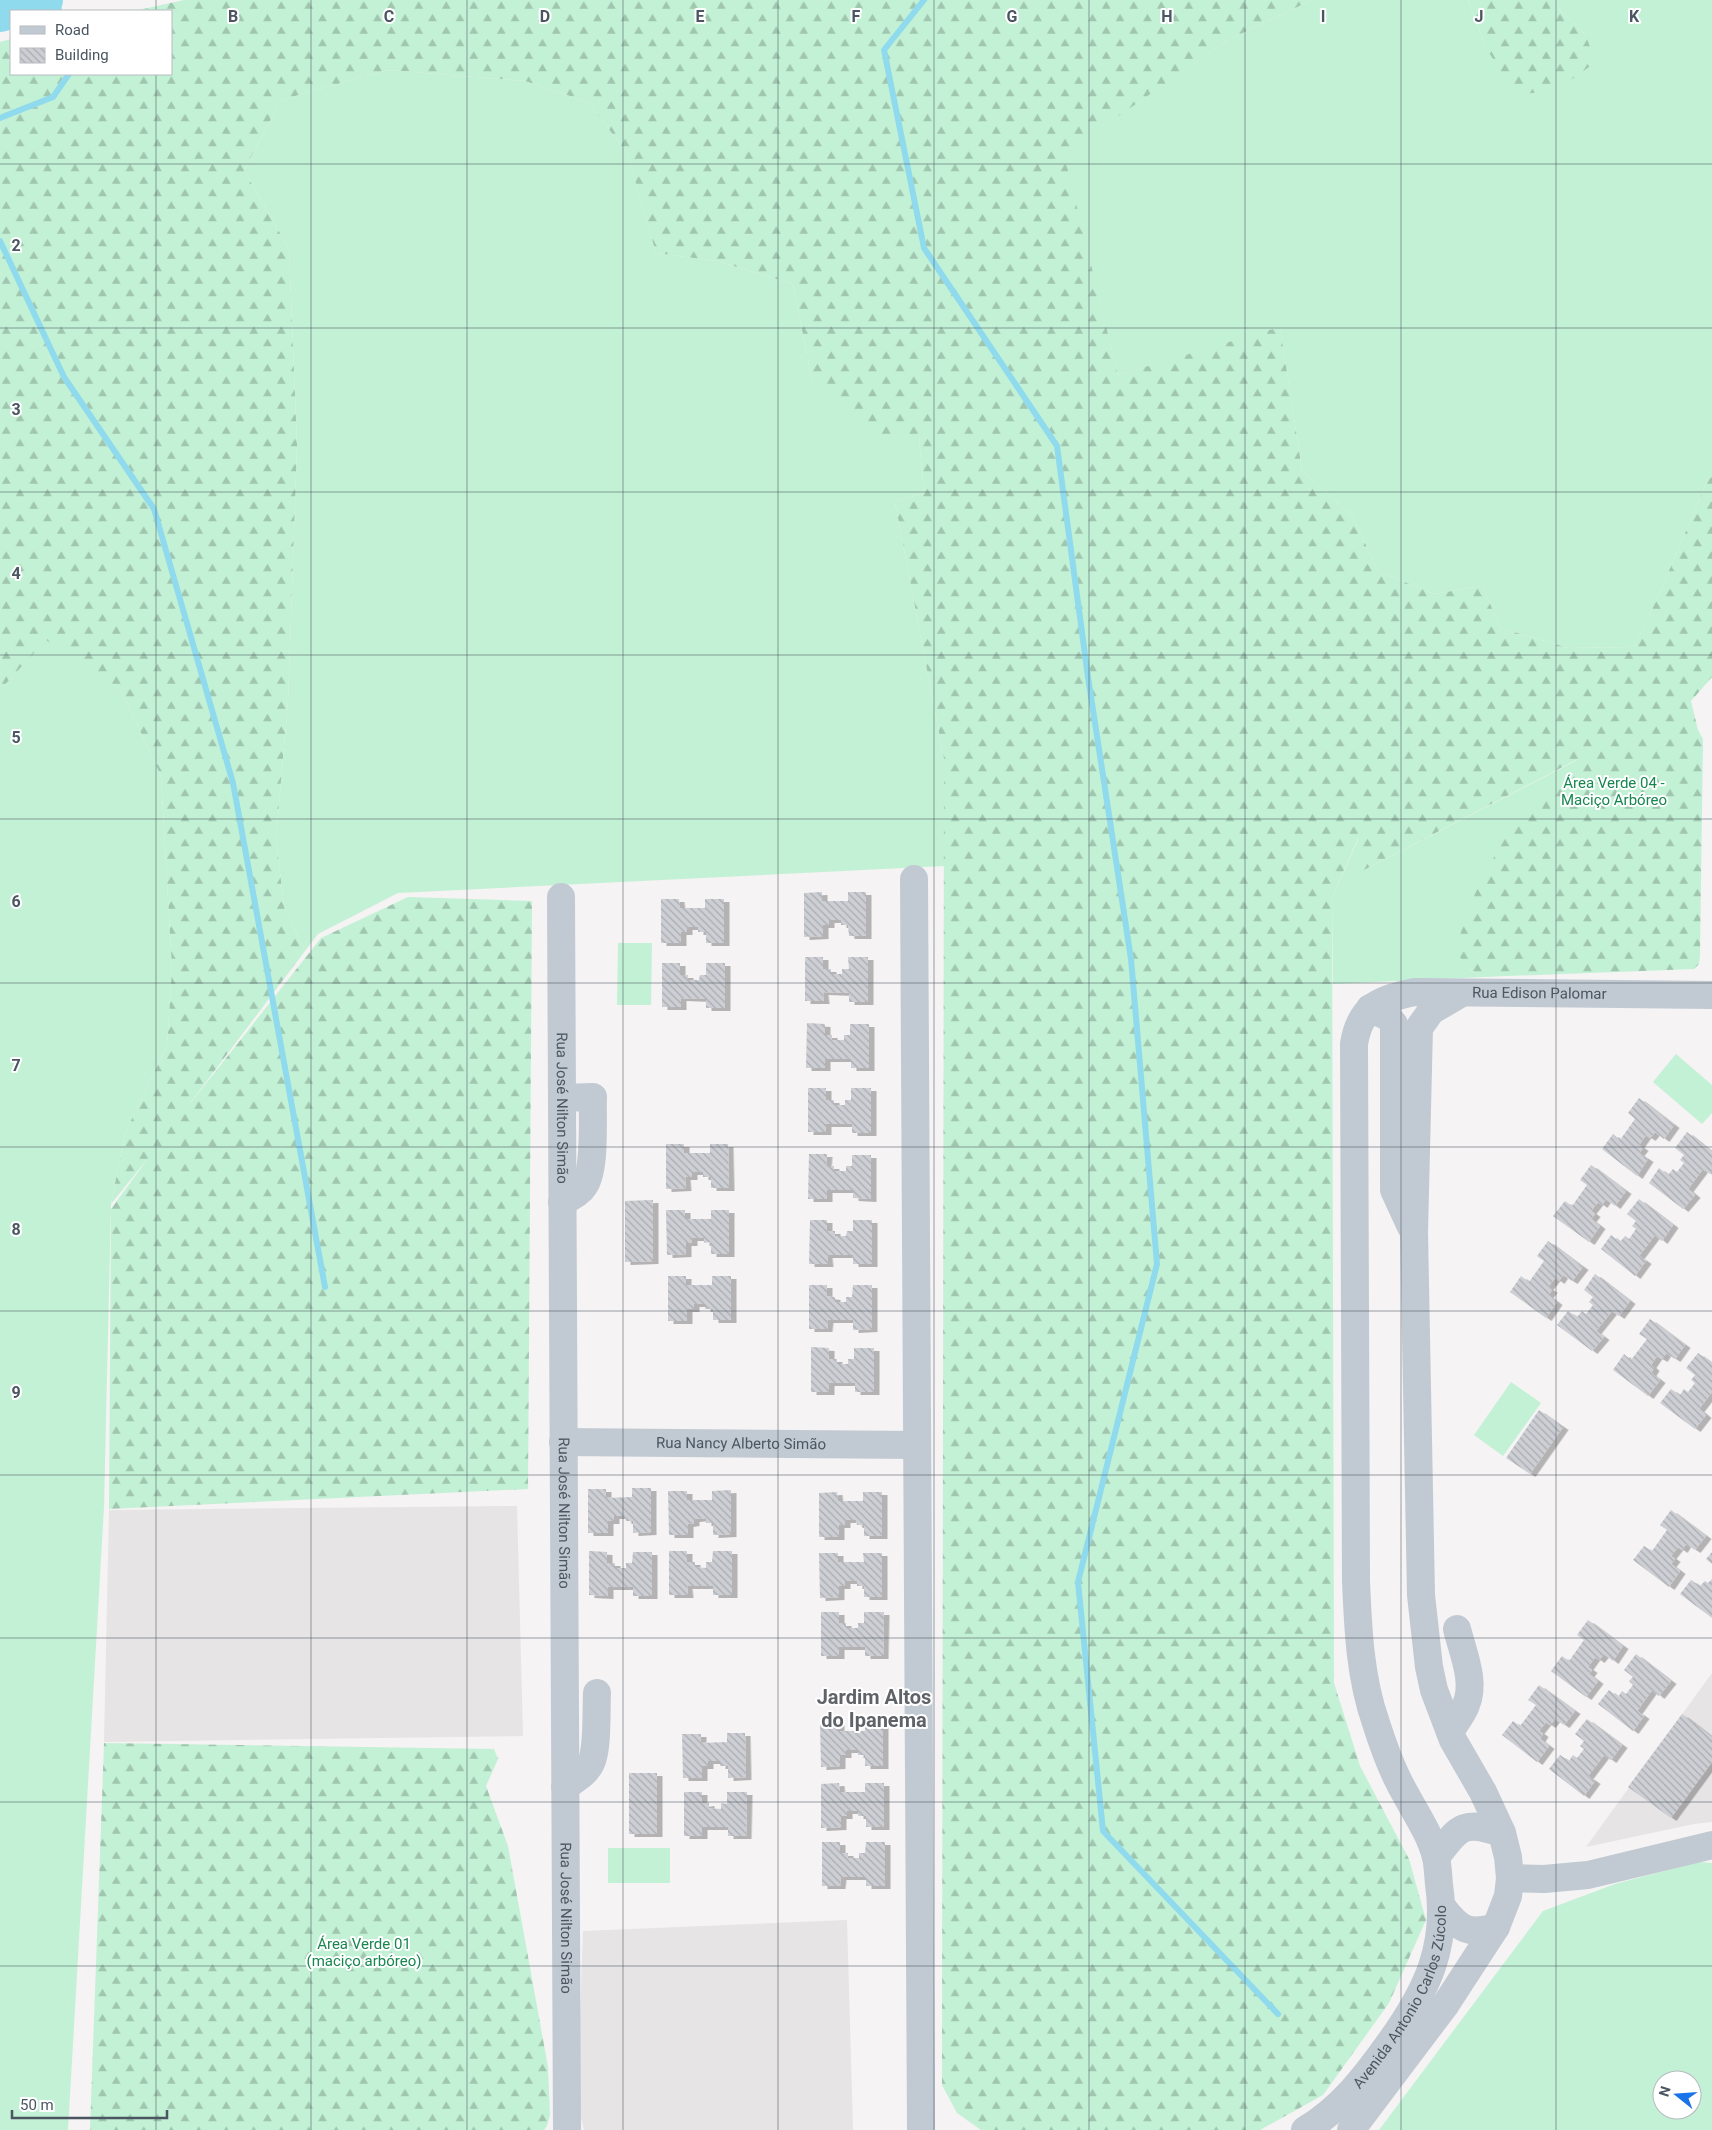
<svg xmlns="http://www.w3.org/2000/svg" width="1712" height="2130" font-family="Roboto,sans-serif">
<defs>
<pattern id="forest-firs" width="22" height="20" patternUnits="userSpaceOnUse" patternTransform="scale(1.25)"><rect width="22" height="20" fill="#c3f1d5"/><path d="M5 1l3.5 6h-7zM16 11l3.5 6h-7z" fill="#a0c6b0"/></pattern>
<pattern id="building-back-hatch" width="6" height="6" patternUnits="userSpaceOnUse" patternTransform="scale(1.25)"><rect width="6" height="6" fill="#cdcfd5"/><path d="M-1 5l2 2M0 0l6 6M5-1l2 2" fill="none" stroke="#a8abb0"/></pattern>
<filter id="shadow"><feDropShadow dx="5.5" dy="3" stdDeviation="0" flood-color="#0004"/></filter>
</defs>
<rect width="100%" height="100%" fill="#f5f3f3"/>
<!-- education -->
<g fill="#e6e4e5">
<polygon points="517,1506 523,1736 104,1742 109,1510"/>
<polygon points="1712,1673 1712,1822 1694,1824 1586,1847"/>
<polygon points="847,1920 853,2130 584,2130 578,2106 576,2048 580,2016 583,1931"/>
</g>
<!-- grass -->
<g fill="#c3f1d5" fill-rule="evenodd">
<polygon points="1312,0 1468,0 1485,46 1585,34 1555,5 1557,0 1712,0 1712,477 1708,479 1657,599 1634,647 1568,648 1501,628 1482,586 1434,594 1378,571 1353,517 1302,470 1280,328 1118,375 1063,154 1228,40"/>
<polygon points="387,70 525,81 588,102 627,153 656,253 717,261 793,284 812,381 919,437 924,493 895,502 944,759 944,866 398,893 318,934 305,951 284,907 276,838 288,701 297,445 289,249 244,170 281,100"/>
<polygon points="46,639 121,690 161,776 172,968 167,1046 125,1133 111,1204 104,1507 68,2130 0,2130 0,690"/>
<polygon points="1581,758 1511,831 1487,870 1469,909 1461,934 1470,970 1483,977 1333,984 1332,898 1359,837 1364,870"/>
<polygon points="618,943 652,943 651,1005 617,1005"/>
<polygon points="1676,1054 1712,1085 1712,1113 1702,1124 1653,1082"/>
<polygon points="1511,1382 1541,1403 1503,1456 1474,1435"/>
<rect x="608" y="1848" width="62" height="35"/>
<path d="M 1698,1862 L 1712,1863 L 1712,2130 L 1379,2130 L 1543,1911 L 1615,1884 ZM 1662,2080 L 1692,2080 L 1692,2110 L 1662,2110 Z"/>
</g>
<!-- forest -->
<g fill="url(#forest-firs)">
<path d="M 184,0 L 1312,0 L 1228,40 L 1064,154 L 1118,375 L 1280,327 L 1302,470 L 1353,517 L 1378,571 L 1434,594 L 1482,586 L 1501,628 L 1568,648 L 1634,647 L 1657,599 L 1708,479 L 1712,477 L 1712,677 L 1691,701 L 1698,730 L 1703,739 L 1700,955 L 1699,964 L 1694,969 L 1483,977 C 1475,973 1463,967 1460,957 C 1450,925 1509,827 1530,803 C 1544,787 1566,775 1578,759 L 1364,870 L 1358,838 L 1332,898 L 1334,1683 L 1360,1766 L 1409,1859 L 1426,1920 L 1389,2003 L 1323,2095 L 1260,2130 L 981,2130 L 957,2113 L 942,2085 L 944,759 L 895,502 L 924,493 L 919,437 L 883,439 L 812,381 L 793,284 L 717,261 L 656,253 L 627,153 L 588,102 L 525,81 L 387,70 L 281,100 L 244,170 L 289,249 L 297,445 L 288,701 L 276,838 L 284,907 L 305,951 L 185,1110 L 321,938 L 408,897 L 532,901 L 528,1489 L 109,1509 L 111,1209 L 149,1157 L 111,1204 L 125,1133 L 167,1046 L 172,968 L 161,776 L 121,690 L 46,640 L 0,690 L 0,42 L 11,39 L 11,74 L 171,74 L 171,11 L 134,11 Z"/>
<polygon points="1468,0 1557,0 1555,5 1585,34 1596,62 1557,90 1515,95 1485,46"/>
<polygon points="104,1743 494,1749 498,1759 486,1786 508,1846 548,2067 550,2115 547,2126 544,2130 90,2130"/>
</g>
<g fill="none" stroke-linecap="round" stroke-linejoin="round">
<!-- stream -->
<g stroke="#90daee" stroke-width="6">
<polyline points="57,0 59,11"/>
<polyline points="924,0 884,50 924,248 1057,446 1088,677 1131,959 1157,1264 1078,1582 1103,1831 1278,2014"/>
<polyline points="0,118 53,97 69,74"/>
<polyline points="0,241 64,377 154,509 233,783 325,1287"/>
</g>
<!-- river -->
<polyline stroke="#90daee" stroke-width="38" points="0,13 44,0"/>
</g>
<!-- building -->
<g fill="url(#building-back-hatch)" filter="url(#shadow)">
<polygon points="822,892 822,901 848,901 848,892 866,892 866,936 849,936 848,925 841,925 841,920 829,920 829,925 823,925 823,936 804,937 804,893"/>
<polygon points="661,899 679,899 680,908 705,908 705,899 724,899 724,943 706,943 706,932 698,932 698,927 687,927 687,932 681,932 681,943 661,943"/>
<polygon points="805,957 823,957 823,969 831,969 831,974 842,974 842,969 849,969 848,957 868,957 868,1002 849,1002 849,993 823,992 824,1001 805,1001"/>
<polygon points="662,963 680,963 680,975 688,975 688,980 699,980 700,975 706,975 706,963 725,963 725,1008 706,1008 706,999 681,998 681,1007 662,1007"/>
<polygon points="807,1023 825,1024 825,1035 832,1035 832,1040 844,1040 844,1035 850,1035 850,1024 869,1024 869,1068 851,1068 851,1059 825,1059 825,1068 806,1068"/>
<polygon points="808,1088 826,1088 826,1100 834,1100 834,1105 845,1105 845,1100 851,1100 851,1088 871,1088 871,1133 852,1133 852,1124 826,1124 826,1132 808,1132"/>
<polygon points="1639,1098 1674,1125 1664,1139 1655,1132 1650,1138 1646,1135 1639,1145 1643,1148 1639,1153 1648,1159 1637,1176 1602,1149 1613,1134 1620,1140 1635,1119 1628,1113"/>
<polygon points="1687,1132 1712,1152 1712,1171 1710,1174 1703,1169 1688,1189 1695,1195 1683,1209 1649,1183 1659,1168 1668,1175 1673,1169 1677,1172 1684,1163 1680,1160 1684,1155 1675,1148"/>
<polygon points="666,1144 684,1144 684,1153 710,1153 710,1144 728,1144 729,1188 711,1188 711,1177 703,1177 703,1172 692,1172 692,1177 685,1177 686,1188 666,1189"/>
<polygon points="809,1154 827,1154 826,1166 834,1166 834,1171 846,1171 846,1166 852,1166 852,1155 871,1155 871,1199 853,1198 853,1190 827,1190 827,1199 808,1199"/>
<polygon points="1591,1165 1626,1191 1615,1206 1606,1199 1602,1205 1598,1202 1591,1211 1595,1214 1591,1219 1600,1226 1589,1242 1553,1216 1565,1201 1572,1206 1587,1185 1580,1180"/>
<polygon points="1639,1199 1673,1225 1662,1241 1655,1235 1639,1256 1646,1261 1635,1276 1601,1249 1611,1235 1620,1242 1625,1236 1629,1239 1636,1229 1632,1226 1636,1221 1627,1214"/>
<polygon points="653,1200 653,1261 625,1262 625,1201"/>
<polygon points="666,1210 685,1210 685,1219 711,1219 711,1210 729,1210 729,1254 711,1254 711,1242 704,1243 704,1238 692,1238 692,1243 686,1243 686,1254 667,1255"/>
<polygon points="810,1220 827,1220 827,1231 835,1231 835,1236 846,1236 847,1231 853,1231 853,1220 872,1220 872,1264 853,1264 853,1255 827,1255 828,1264 809,1264"/>
<polygon points="1548,1241 1583,1267 1572,1281 1563,1275 1559,1281 1555,1278 1548,1287 1552,1290 1548,1295 1557,1302 1546,1318 1510,1292 1521,1276 1529,1282 1544,1261 1537,1256"/>
<polygon points="1595,1274 1630,1301 1619,1316 1612,1311 1596,1331 1604,1337 1592,1351 1557,1325 1568,1311 1577,1317 1582,1311 1586,1314 1593,1305 1589,1302 1593,1297 1584,1290"/>
<polygon points="668,1276 686,1276 686,1285 712,1285 712,1276 731,1276 731,1320 713,1320 713,1309 705,1309 705,1304 694,1304 694,1309 687,1309 687,1321 668,1321"/>
<polygon points="809,1285 827,1285 827,1296 835,1297 835,1302 846,1302 846,1297 852,1297 853,1285 872,1285 872,1329 853,1330 853,1320 828,1320 827,1329 809,1329"/>
<polygon points="1650,1319 1685,1345 1675,1359 1666,1353 1662,1359 1657,1356 1651,1365 1654,1368 1651,1373 1660,1380 1648,1396 1613,1370 1624,1354 1631,1360 1647,1339 1639,1334"/>
<polygon points="811,1347 829,1348 829,1359 837,1359 836,1364 848,1364 848,1359 854,1359 854,1348 874,1348 874,1392 855,1392 855,1383 829,1383 829,1392 811,1392"/>
<polygon points="1698,1353 1712,1363 1712,1392 1699,1409 1706,1415 1695,1429 1660,1403 1671,1389 1680,1395 1684,1389 1688,1392 1695,1383 1691,1380 1695,1375 1686,1368"/>
<polygon points="1539,1410 1563,1427 1530,1474 1506,1458"/>
<polygon points="632,1488 651,1488 651,1532 633,1533 633,1521 626,1521 625,1516 614,1516 614,1521 608,1521 608,1533 588,1533 588,1489 606,1489 606,1498 632,1497"/>
<polygon points="731,1490 731,1534 713,1535 713,1523 706,1523 706,1518 694,1519 694,1523 688,1524 688,1535 669,1535 668,1491 687,1491 687,1500 712,1500 712,1491"/>
<polygon points="837,1492 838,1501 863,1501 863,1492 882,1492 882,1536 864,1536 864,1525 857,1525 856,1520 845,1520 845,1525 839,1525 839,1537 819,1537 819,1493"/>
<polygon points="1671,1510 1706,1536 1695,1550 1686,1544 1682,1550 1678,1547 1671,1556 1675,1559 1671,1564 1680,1571 1669,1587 1633,1560 1644,1546 1652,1551 1667,1530 1660,1525"/>
<polygon points="589,1551 607,1552 607,1563 615,1563 615,1568 626,1568 626,1563 632,1563 633,1552 652,1552 652,1596 633,1596 633,1587 608,1587 608,1596 589,1595"/>
<polygon points="669,1551 687,1551 687,1562 695,1562 695,1567 706,1568 706,1562 712,1562 713,1551 732,1551 732,1595 713,1595 713,1586 687,1586 688,1595 669,1595"/>
<polygon points="1712,1552 1712,1564 1706,1559"/>
<polygon points="819,1553 838,1553 838,1562 864,1562 863,1553 882,1553 882,1597 864,1597 864,1586 857,1586 857,1581 845,1581 845,1586 839,1586 839,1597 820,1598"/>
<polygon points="1712,1579 1712,1618 1680,1594 1691,1580 1700,1586 1705,1581 1708,1583"/>
<polygon points="821,1612 839,1612 839,1623 846,1623 846,1628 858,1628 858,1623 864,1623 864,1612 884,1612 883,1656 865,1656 865,1647 839,1647 839,1656 821,1656"/>
<polygon points="1588,1620 1623,1646 1613,1661 1604,1654 1599,1660 1595,1657 1588,1667 1592,1670 1589,1674 1598,1681 1586,1697 1551,1671 1562,1656 1569,1661 1584,1640 1577,1635"/>
<polygon points="1636,1654 1671,1681 1659,1696 1652,1690 1637,1711 1644,1716 1633,1731 1598,1704 1609,1690 1618,1697 1622,1691 1626,1694 1633,1685 1629,1681 1633,1677 1624,1670"/>
<polygon points="1539,1685 1575,1711 1564,1725 1555,1719 1550,1725 1546,1722 1539,1731 1543,1734 1540,1739 1549,1746 1537,1762 1502,1735 1513,1721 1520,1726 1536,1705 1528,1700"/>
<polygon points="1682,1714 1712,1737 1712,1762 1671,1818 1628,1787"/>
<polygon points="1587,1719 1622,1745 1611,1760 1604,1755 1588,1776 1595,1781 1584,1796 1549,1769 1560,1755 1569,1761 1573,1755 1577,1758 1584,1749 1580,1746 1584,1741 1575,1734"/>
<polygon points="820,1722 839,1722 839,1731 865,1731 865,1722 883,1722 883,1766 865,1766 865,1755 858,1755 858,1750 846,1750 846,1755 840,1755 840,1766 821,1767"/>
<polygon points="727,1733 745,1733 746,1777 728,1778 728,1766 720,1766 720,1761 708,1761 708,1766 702,1766 702,1778 683,1778 682,1734 701,1734 701,1743 727,1742"/>
<rect x="629" y="1773" width="28" height="61"/>
<polygon points="839,1783 840,1792 865,1792 865,1783 884,1783 884,1827 866,1827 866,1816 858,1816 858,1811 847,1811 847,1816 841,1816 841,1827 821,1828 821,1784"/>
<polygon points="684,1792 702,1792 702,1804 709,1803 709,1808 721,1809 721,1803 727,1804 727,1792 747,1792 746,1836 728,1836 728,1827 702,1827 702,1836 684,1836"/>
<polygon points="822,1842 840,1842 840,1853 848,1853 848,1858 859,1858 859,1853 865,1853 866,1842 885,1842 885,1886 866,1886 866,1877 841,1877 840,1886 822,1886"/>
</g>
<g fill="none" stroke-linecap="round" stroke-linejoin="round">
<!-- minor -->
<g stroke="#c1cad2" stroke-width="28">
<polyline points="914,879 921,2130"/>
<path id="s1" d="M 561,897 L 567,2130"/>
<polyline points="1370,1008 1388,1017 1394,1024 1394,1190 1411,1227"/>
<path d="M 562,1098 L 593,1097 C 592,1119 596,1170 584,1186 C 579,1194 570,1197 562,1202"/>
<path id="s2" d="M 563,1442 L 917,1445"/>
<path d="M 1450,1732 C 1455,1723 1462,1715 1466,1705 C 1476,1682 1463,1653 1457,1629"/>
<path d="M 565,1787 C 574,1780 586,1774 591,1763 C 598,1749 596,1710 597,1693"/>
<path d="M 1436,1857 C 1460,1826 1463,1820 1502,1833"/>
<polyline points="1510,1878 1544,1879 1588,1875 1712,1845"/>
<path d="M 1443,1908 C 1460,1930 1469,1935 1496,1927"/>
<path id="s3" d="M 1305,2130 C 1342,2108 1366,2076 1391,2041 C 1427,1990 1448,1947 1439,1884 C 1438,1875 1438,1866 1436,1857 C 1429,1830 1410,1805 1398,1780 C 1389,1762 1382,1742 1376,1723 C 1360,1678 1358,1629 1356,1581 L 1354,1044 C 1360,1006 1380,999 1415,992 L 1712,995"/>
<polyline points="1351,2130 1446,2004 1496,1927 1508,1896 1510,1878 1508,1857 1502,1833 1483,1792 1453,1740 1434,1690 1429,1667 1421,1595 1414,1232 1419,1028 1431,1011 1460,994"/>
</g>
</g>
<!-- grid -->
<path fill="none" stroke="#4a5661" stroke-width="1" stroke-opacity="0.55" d="M 156,0 L 156,11M 311,0 L 311,2130M 467,0 L 467,2130M 623,0 L 623,2130M 778,0 L 778,2130M 934,0 L 934,2130M 1089,0 L 1089,2130M 1245,0 L 1245,2130M 1401,0 L 1401,2130M 1556,0 L 1556,2130M 156,74 L 156,2130M 0,164 L 1712,164M 0,328 L 1712,328M 0,492 L 1712,492M 0,655 L 1712,655M 0,819 L 1712,819M 0,983 L 1712,983M 0,1147 L 1712,1147M 0,1311 L 1712,1311M 0,1475 L 1712,1475M 0,1638 L 1712,1638M 0,1802 L 1712,1802M 0,1966 L 1712,1966"/>
<g text-anchor="middle" dominant-baseline="central" stroke-width="4" stroke-linejoin="round" paint-order="stroke">
<!-- park labels -->
<g font-size="15" fill="#17864f" stroke="#fff">
<text x="1614" y="783">Área Verde 04 -<tspan x="1614" dy="17">Maciço Arbóreo</tspan></text>
<text x="364" y="1944">Área Verde 01<tspan x="364" dy="17">(maciço arbóreo)</tspan></text>
</g>
<!-- street labels -->
<g font-size="15" fill="#4a5661" stroke="#fff">
<text stroke="none"><textPath href="#s3" startOffset="1361">Rua Edison Palomar</textPath></text>
<text stroke="none"><textPath href="#s1" startOffset="211">Rua José Nilton Simão</textPath></text>
<text stroke="none"><textPath href="#s2" startOffset="178">Rua Nancy Alberto Simão</textPath></text>
<text stroke="none"><textPath href="#s1" startOffset="616">Rua José Nilton Simão</textPath></text>
<text stroke="none"><textPath href="#s1" startOffset="1021">Rua José Nilton Simão</textPath></text>
<text stroke="none"><textPath href="#s3" startOffset="170">Avenida Antonio Carlos Zúcolo</textPath></text>
</g>
<!-- district labels -->
<g font-size="20" font-weight="bold" fill="#5f6368" stroke="#fff">
<text x="874" y="1697">Jardim Altos<tspan x="874" dy="23">do Ipanema</tspan></text>
</g>
</g>
<g font-size="16" text-anchor="middle" font-weight="bold" fill="#4a5661" stroke="#fff" stroke-width="4" stroke-linejoin="round" paint-order="stroke">
<text x="233" y="22">B</text>
<text x="389" y="22">C</text>
<text x="545" y="22">D</text>
<text x="700" y="22">E</text>
<text x="856" y="22">F</text>
<text x="1012" y="22">G</text>
<text x="1167" y="22">H</text>
<text x="1323" y="22">I</text>
<text x="1479" y="22">J</text>
<text x="1634" y="22">K</text>
<text x="16" y="251">2</text>
<text x="16" y="415">3</text>
<text x="16" y="579">4</text>
<text x="16" y="743">5</text>
<text x="16" y="907">6</text>
<text x="16" y="1071">7</text>
<text x="16" y="1235">8</text>
<text x="16" y="1398">9</text>
</g>
<!-- legend -->
<rect x="10" y="10" width="162" height="65" fill="#ffffff" stroke="#b7bbc0"/>
<rect x="20" y="26" width="25" height="8" fill="#c1cad2" stroke="#b7bbc0"/>
<text x="55" y="35" font-size="15" fill="#4a5661">Road</text>
<rect x="20" y="48" width="25" height="15" fill="url(#building-back-hatch)" stroke="#b7bbc0"/>
<text x="55" y="60" font-size="15" fill="#4a5661">Building</text>
<!-- north arrow -->
<g transform="translate(1677 2095) rotate(287)"><circle r="24" fill="#ffffff" stroke="#b7bbc0"/>
<path d="M0-4L9 19L0 12L-9 19Z" fill="#1a73e8"/>
<text y="-8" font-size="14" font-weight="bold" text-anchor="middle" fill="#4a5661">N</text>
</g>
<!-- scale -->
<path d="M12 2110v8h155v-8" fill="none" stroke="#4a5661" stroke-width="2.5"/>
<text x="20" y="2110" font-size="15" fill="#4a5661" stroke="#ffffff" stroke-width="4" paint-order="stroke">50 m</text>
</svg>
